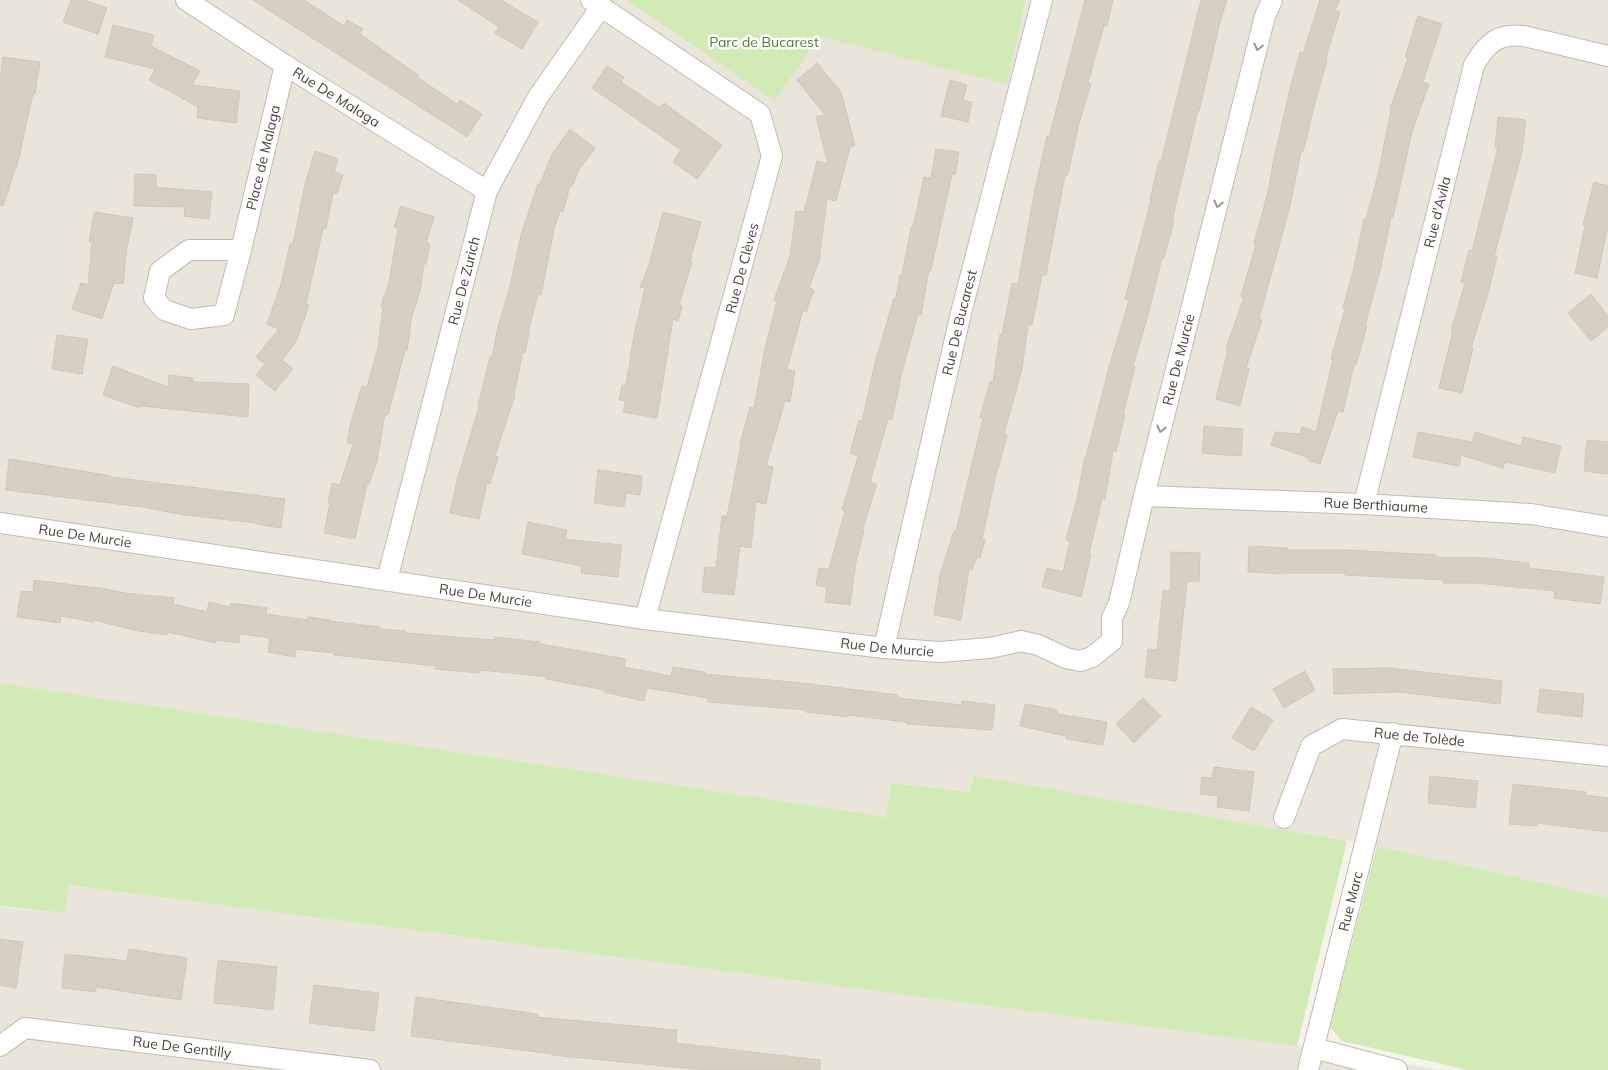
<svg xmlns="http://www.w3.org/2000/svg" width="1608" height="1070" font-family="Mulish,sans-serif">
<rect width="100%" height="100%" fill="#f6f3ec"/>
<!-- residential -->
<g fill="#eae5da">
<polygon points="0,0 1608,0 1608,898 1377,846 974,777 969,792 891,783 886,817 0,683"/>
<polygon points="69,885 1314,1048 1440,1070 0,1070 0,907 65,913"/>
</g>
<!-- green -->
<g fill="#d2eab5">
<polygon points="626,0 1026,0 1007,84 819,36 775,101"/>
<polygon points="0,683 886,817 891,783 969,792 974,776 1347,841 1297,1046 69,885 65,913 0,906"/>
<polygon points="1377,846 1608,898 1608,1070 1468,1070 1342,1041 1330,1027"/>
</g>
<!-- building -->
<g fill="#d8cfc1" stroke="#d3c7b4">
<polygon points="71,0 84,0 107,8 98,34 63,22"/>
<polygon points="253,0 304,0 344,26 347,20 363,29 360,34 418,75 417,77 457,104 460,100 482,114 467,137"/>
<polygon points="458,0 501,0 538,22 522,49 495,33 499,27"/>
<polygon points="1085,0 1113,0 1107,26 1104,25 1088,83 1091,84 1078,127 1068,175 1065,175 1046,275 1042,275 1032,325 1028,325 1022,369 1004,434 1007,435 998,470 997,470 982,539 985,540 980,558 977,557 972,570 969,569 961,620 934,615 940,575 954,531 956,531 983,418 980,417 990,382 993,382 1000,334 1002,335 1012,283 1018,284 1035,189 1047,136 1049,137"/>
<polygon points="1201,0 1227,0 1220,22 1199,111 1198,110 1172,221 1174,221 1164,258 1162,258 1147,319 1133,366 1135,367 1123,415 1125,415 1116,452 1113,451 1105,499 1102,499 1089,554 1091,555 1081,597 1042,587 1047,568 1063,572 1070,541 1066,540 1075,505 1076,505 1085,456 1086,457 1109,367 1129,300 1125,299 1151,200 1150,200 1159,161 1161,162"/>
<polygon points="1320,0 1340,0 1335,10 1340,12 1325,60 1327,60 1315,103 1303,152 1301,152 1290,206 1259,319 1262,320 1246,368 1249,369 1240,406 1216,399 1228,349 1226,348 1244,297 1241,296 1256,244 1254,243 1268,192 1274,158 1290,89 1300,52 1303,53"/>
<polygon points="1418,16 1442,24 1423,82 1429,84 1412,132 1393,217 1391,217 1381,267 1365,325 1367,326 1356,365 1354,365 1343,412 1338,411 1320,464 1309,461 1309,458 1271,445 1275,432 1300,434 1302,427 1316,432 1333,359 1331,359 1345,309 1343,308 1353,271 1364,219 1366,219 1378,175 1391,110 1390,109 1408,58 1405,57"/>
<polygon points="113,25 154,35 151,46 200,71 192,85 240,91 236,123 197,118 198,107 149,80 155,69 105,57"/>
<polygon points="3,57 40,62 35,94 33,94 20,152 21,152 3,206 0,205 0,82"/>
<polygon points="817,63 841,92 855,145 850,147 836,201 827,199 819,261 809,288 814,290 806,312 803,310 787,369 795,371 790,402 785,401 766,466 773,467 766,504 756,502 751,548 740,546 734,595 702,592 705,567 716,568 722,516 727,516 741,445 740,444 750,407 754,408 765,348 777,301 774,300 790,256 796,211 804,212 817,161 828,164 816,117 825,115 797,80"/>
<polygon points="607,66 624,77 621,82 660,108 664,103 722,145 697,179 673,162 681,150 592,88"/>
<polygon points="950,80 967,85 963,100 972,102 968,122 941,116"/>
<polygon points="1498,117 1526,120 1522,152 1494,257 1497,257 1489,290 1471,348 1473,348 1462,393 1439,388 1453,331 1451,331 1465,283 1461,282 1469,250 1472,251 1498,148 1495,147"/>
<polygon points="570,129 595,148 579,170 572,187 570,186 563,212 560,211 554,229 541,295 538,294 528,333 529,333 525,353 523,352 514,394 515,395 495,456 498,457 490,484 487,483 479,519 450,513 457,480 479,407 478,406 490,357 492,357 498,327 510,286 521,235 538,184 540,184 552,154"/>
<polygon points="936,149 959,152 955,175 952,174 931,270 929,270 921,315 918,314 899,383 900,383 892,419 888,419 870,482 877,484 862,531 864,531 856,562 850,605 825,602 827,587 816,585 819,568 829,569 845,511 842,510 858,456 850,453 859,420 862,421 875,363 894,298 896,298 900,275 902,275 911,227 913,227 924,177 931,178"/>
<polygon points="315,151 338,159 334,172 343,175 337,194 333,193 326,229 323,229 306,304 309,305 296,342 282,360 293,369 275,391 256,375 265,364 256,357 279,329 267,324 281,284 290,244 293,244 305,184"/>
<polygon points="135,174 156,175 156,187 212,192 209,219 184,216 185,207 134,206"/>
<polygon points="1594,182 1608,186 1608,225 1597,278 1575,273 1585,225 1583,225"/>
<polygon points="401,206 434,217 426,243 430,244 426,264 424,264 420,291 412,316 407,350 405,350 388,415 385,414 377,461 369,484 367,484 355,539 324,533 330,503 328,503 332,483 340,485 353,444 347,443 350,426 362,386 367,387 378,347 383,307 381,306 389,282 398,228 394,227"/>
<polygon points="94,212 133,218 127,248 123,284 114,283 102,319 72,309 81,283 88,285 92,242 89,242"/>
<polygon points="663,212 701,222 690,261 692,262 679,305 682,306 678,321 673,319 657,418 623,412 626,401 619,400 622,385 626,386 634,335 645,288 640,287 648,268"/>
<polygon points="1591,294 1608,316 1608,327 1591,341 1568,313"/>
<polygon points="57,335 88,339 82,374 52,369"/>
<polygon points="113,366 168,387 169,375 193,378 192,382 249,384 248,417 140,406 140,408 103,395"/>
<polygon points="1204,426 1243,429 1241,456 1202,453"/>
<polygon points="1418,432 1472,442 1475,432 1521,446 1523,437 1561,446 1555,473 1505,462 1503,468 1461,455 1459,466 1413,457"/>
<polygon points="1587,440 1608,442 1608,474 1584,471"/>
<polygon points="9,459 111,476 111,477 285,499 281,528 256,524 256,523 185,515 142,507 6,490"/>
<polygon points="598,470 642,476 640,495 626,493 624,507 594,503"/>
<polygon points="528,522 567,530 565,539 622,545 618,577 581,573 582,566 522,554"/>
<polygon points="1249,546 1288,548 1288,550 1347,550 1436,555 1436,557 1485,558 1529,563 1529,568 1604,577 1600,604 1554,598 1555,591 1477,583 1443,583 1443,580 1345,575 1345,573 1286,573 1286,574 1248,572"/>
<polygon points="1171,552 1200,553 1199,582 1187,581 1176,681 1145,677 1148,649 1157,650 1163,590 1170,591"/>
<polygon points="34,580 106,589 124,593 174,598 173,604 207,612 209,602 230,607 231,603 267,608 266,614 308,620 308,617 330,620 329,621 380,627 380,629 406,631 406,633 495,640 495,637 540,642 540,644 626,659 624,667 671,676 673,667 705,672 705,674 802,683 898,695 898,698 962,705 962,701 995,705 992,730 907,724 907,722 848,715 848,717 806,712 806,710 708,702 708,698 647,688 644,701 604,692 605,690 546,679 547,677 481,670 480,673 436,669 436,666 334,655 334,653 296,649 295,657 268,652 270,638 240,634 239,643 216,640 215,643 168,632 167,635 133,630 94,620 93,622 61,616 60,623 17,617 21,591 33,592"/>
<polygon points="1388,668 1502,681 1500,704 1398,692 1334,694 1333,669"/>
<polygon points="1305,671 1315,690 1284,708 1273,689"/>
<polygon points="1540,689 1584,694 1582,717 1537,712"/>
<polygon points="1143,698 1161,716 1134,743 1116,724"/>
<polygon points="1025,704 1057,710 1057,714 1107,722 1103,745 1066,739 1066,736 1020,726"/>
<polygon points="1251,707 1273,720 1254,751 1232,738"/>
<polygon points="1214,767 1254,772 1249,811 1217,807 1218,796 1200,794 1202,777 1212,778"/>
<polygon points="1430,776 1478,781 1475,808 1428,803"/>
<polygon points="1513,784 1586,792 1586,795 1608,798 1608,832 1537,823 1537,826 1509,824"/>
<polygon points="0,939 23,942 16,988 0,985"/>
<polygon points="129,949 187,958 181,1000 96,987 96,992 62,988 65,954 127,961"/>
<polygon points="218,960 277,967 273,1010 214,1003"/>
<polygon points="314,985 379,993 374,1031 309,1023"/>
<polygon points="416,997 538,1014 537,1017 677,1030 676,1043 820,1060 820,1070 708,1070 673,1067 552,1055 552,1054 411,1036"/>
</g>
<g fill="none" stroke-linecap="round" stroke-linejoin="round">
<defs>
<g id="street">
<path id="s1" d="M 186,0 L 285,65 L 487,191"/>
<polyline points="591,0 760,114 772,156 645,619"/>
<path id="s2" d="M 241,250 L 189,250 L 160,271 L 154,298 L 164,310 L 191,319 L 224,315 L 241,250 L 285,65"/>
<path id="s3" d="M 1144,496 L 1364,504 L 1531,514 L 1608,527"/>
<path id="s4" d="M 1364,504 L 1474,65 C 1487,43 1498,33 1524,36 L 1608,56"/>
<path id="s5" d="M 0,523 L 645,619 L 884,648 L 940,652 L 990,648 L 1021,641 L 1038,645 L 1066,658 L 1080,661 L 1092,657 L 1112,641 L 1112,618 L 1119,603 L 1144,496 L 1265,16 L 1272,0"/>
<path id="s6" d="M 387,580 L 487,191 L 538,97 L 601,7"/>
<path id="s7" d="M 884,648 L 961,313 L 1042,0"/>
<path id="s8" d="M 1284,818 L 1311,746 L 1342,729 L 1608,756"/>
<path id="s9" d="M 0,1046 L 25,1028 L 370,1070"/>
<polyline points="1314,1048 1397,1070"/>
<path id="s10" d="M 1308,1070 L 1393,733"/>
</g>
</defs>
<!-- street casing -->
<use href="#street" stroke="#c2bbae" stroke-width="22"/>
<!-- street -->
<use href="#street" stroke="#fff" stroke-width="20"/>
</g>
<!-- one-way arrows -->
<defs><path id="oneway-chevron" d="M-2-3.5L2.5 0L-2 3.5" fill="none" stroke-width="1.6" stroke-linecap="round" stroke-linejoin="round" transform="scale(1.25)"/></defs>
<g stroke="#9c9892">
<use href="#oneway-chevron" transform="translate(1258 47) rotate(104)"/>
<use href="#oneway-chevron" transform="translate(1218 204) rotate(104)"/>
<use href="#oneway-chevron" transform="translate(1161 429) rotate(104)"/>
</g>
<g text-anchor="middle" dominant-baseline="central" stroke-width="5" stroke-linejoin="round" paint-order="stroke">
<!-- park labels -->
<g font-size="14" fill="#4a7f2a" stroke="#fff">
<text x="764" y="42">Parc de Bucarest</text>
</g>
<!-- street labels -->
<g font-size="14" fill="#4b4439" stroke="#fff">
<text stroke="none"><textPath href="#s1" startOffset="179">Rue De Malaga</textPath></text>
<text stroke="none"><textPath href="#s2" startOffset="355">Place de Malaga</textPath></text>
<text stroke="none"><textPath href="#s4" startOffset="301">Rue d'Avila</textPath></text>
<text transform="translate(742 268) rotate(-75)">Rue De Clèves</text>
<text stroke="none"><textPath href="#s6" startOffset="309">Rue De Zurich</textPath></text>
<text stroke="none"><textPath href="#s7" startOffset="334">Rue De Bucarest</textPath></text>
<text stroke="none"><textPath href="#s5" startOffset="1422">Rue De Murcie</textPath></text>
<text stroke="none"><textPath href="#s3" startOffset="232">Rue Berthiaume</textPath></text>
<text stroke="none"><textPath href="#s5" startOffset="86">Rue De Murcie</textPath></text>
<text stroke="none"><textPath href="#s5" startOffset="491">Rue De Murcie</textPath></text>
<text stroke="none"><textPath href="#s5" startOffset="896">Rue De Murcie</textPath></text>
<text stroke="none"><textPath href="#s8" startOffset="190">Rue de Tolède</textPath></text>
<text stroke="none"><textPath href="#s10" startOffset="174">Rue Marc</textPath></text>
<text stroke="none"><textPath href="#s9" startOffset="189">Rue De Gentilly</textPath></text>
</g>
</g>
</svg>
